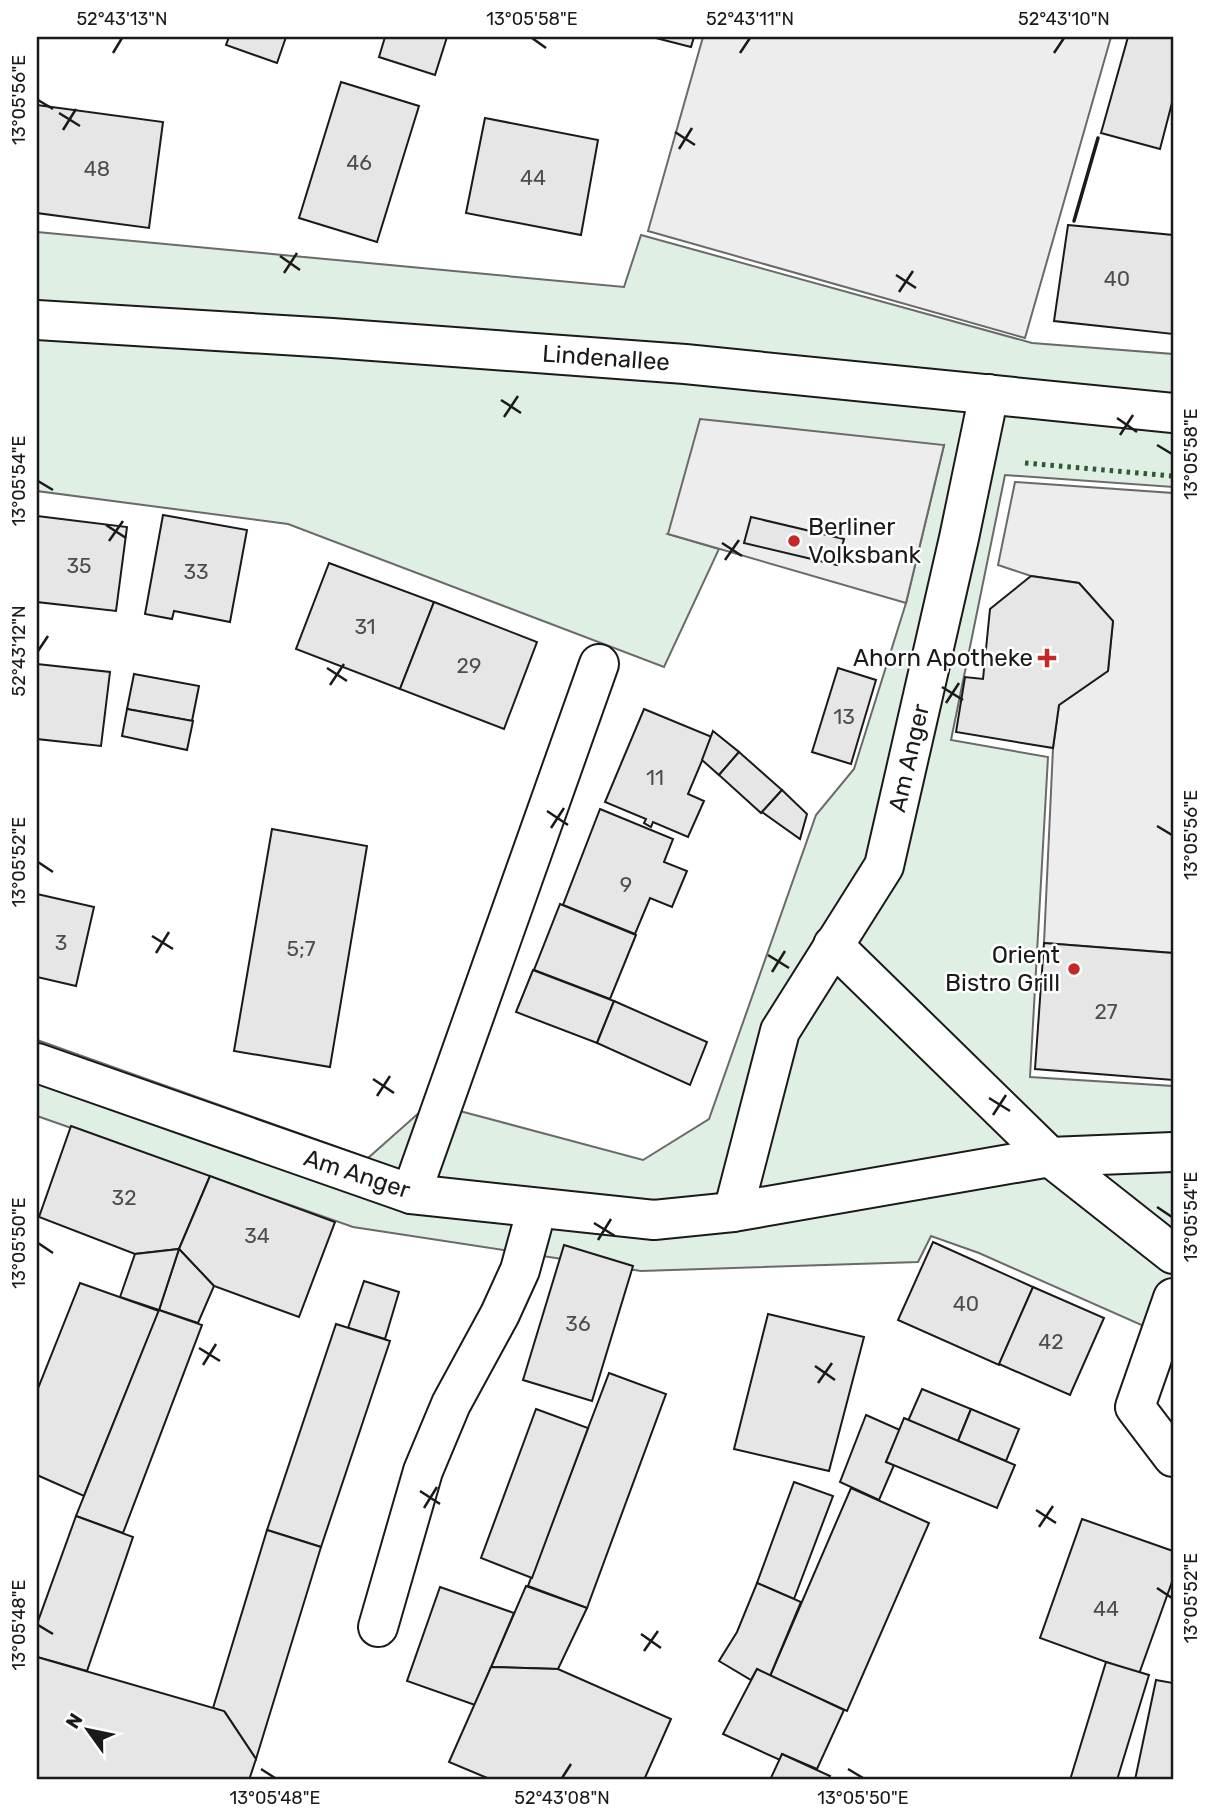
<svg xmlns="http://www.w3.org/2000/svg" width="1210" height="1817" font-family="Rubik,sans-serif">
<rect width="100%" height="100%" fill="#fff"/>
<!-- green -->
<polygon fill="#e0efe3" stroke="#6a6a6a" stroke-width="2" points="37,232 624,287 641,235 1032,343 1173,354 1173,487 1005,475 951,740 1048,757 1030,1077 1173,1086 1173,1339 979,1253 931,1236 918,1262 641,1271 353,1227 37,1116 37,1040 368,1158 430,1103 643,1160 709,1119 816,815 854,769 906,603 944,445 668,534 719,549 664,667 288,524 37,491"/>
<!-- parking -->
<g fill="#ededed" stroke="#6a6a6a" stroke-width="2">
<polygon points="703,37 1111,37 1025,338 648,231"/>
<polygon points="700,419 944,445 906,603 668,534"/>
<polygon points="1015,482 1173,493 1173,953 1044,943 1053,748 1059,705 1108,671 1113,621 1079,583 1031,576 998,565"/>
</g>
<!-- building -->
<g fill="#e6e6e6" stroke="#1a1a1a" stroke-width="2">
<polygon points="229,37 286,37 277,63 226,45"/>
<polygon points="385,37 447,37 435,75 379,57"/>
<polygon points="652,37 694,37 691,47"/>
<polygon points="1128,37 1173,37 1173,99 1160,149 1101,133"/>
<polygon points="341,82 419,106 377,242 299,218"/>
<polygon points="37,105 163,122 149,228 37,213"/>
<polygon points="485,118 598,140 581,235 466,213"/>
<polygon points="1068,225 1173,235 1173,334 1054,321"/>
<polygon points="163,515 247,530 230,622 174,611 172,619 145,614"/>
<polygon points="37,516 127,527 116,611 37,602"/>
<polygon points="751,517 844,539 837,565 744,543"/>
<polygon points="329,563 434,602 400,689 296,649"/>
<polygon points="1031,576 1079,583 1113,621 1108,671 1059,705 1053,748 956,732 965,677 983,679 990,609"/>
<polygon points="434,602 537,642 504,729 400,689"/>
<polygon points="37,664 110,672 101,746 37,739"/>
<polygon points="838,668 876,680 851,764 812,752"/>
<polygon points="134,674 199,686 192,721 127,709"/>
<polygon points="127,709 193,721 187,750 122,736"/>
<polygon points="644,709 712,737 688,794 704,801 688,837 653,822 651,827 644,823 646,819 605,802"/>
<polygon points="713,731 739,752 719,775 702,760"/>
<polygon points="739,752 782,790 761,813 719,775"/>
<polygon points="782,790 807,814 800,839 762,812"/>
<polygon points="600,809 673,839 664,862 687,871 672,907 650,898 635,934 563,905"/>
<polygon points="272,829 367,846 330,1067 234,1051"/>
<polygon points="37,894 94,907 76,986 37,977"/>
<polygon points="560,904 636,935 610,999 534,970"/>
<polygon points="1044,943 1173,953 1173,1080 1035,1069"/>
<polygon points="533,970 614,1001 597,1043 516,1012"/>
<polygon points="614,1001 707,1042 690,1085 597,1043"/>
<polygon points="71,1126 210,1176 179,1249 135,1254 39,1217"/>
<polygon points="210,1176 335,1222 299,1317 214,1286 179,1249"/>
<polygon points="933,1242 1033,1287 999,1365 898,1320"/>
<polygon points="564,1245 633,1266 592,1401 523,1380"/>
<polygon points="179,1249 214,1286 198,1323 159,1310"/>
<polygon points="179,1249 159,1310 120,1297 135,1254"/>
<polygon points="364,1281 399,1292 385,1339 348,1328"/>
<polygon points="80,1283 159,1311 84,1496 37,1475 37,1391"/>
<polygon points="1033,1287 1104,1318 1070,1395 999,1364"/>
<polygon points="159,1310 202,1325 123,1533 76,1516"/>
<polygon points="768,1314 864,1337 829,1471 734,1449"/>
<polygon points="336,1324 390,1341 321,1547 267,1530"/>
<polygon points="609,1373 666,1394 587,1608 528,1586"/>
<polygon points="922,1389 971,1409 958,1441 908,1421"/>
<polygon points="536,1409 588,1428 532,1578 481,1558"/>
<polygon points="971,1409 1019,1429 1006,1461 958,1441"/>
<polygon points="866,1415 900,1430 886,1462 894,1465 879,1500 840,1482"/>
<polygon points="904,1418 1015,1465 997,1508 886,1462"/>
<polygon points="794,1482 833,1496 794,1599 757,1583"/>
<polygon points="851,1488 929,1523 847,1711 770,1676"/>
<polygon points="76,1516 133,1537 87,1671 37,1657 37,1624"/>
<polygon points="1082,1519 1173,1551 1173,1579 1139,1674 1040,1638"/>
<polygon points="267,1530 321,1547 256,1759 225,1712 213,1708"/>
<polygon points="757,1583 801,1602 770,1676 757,1669 751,1680 719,1661 737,1632"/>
<polygon points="526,1586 587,1608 558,1669 491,1667"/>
<polygon points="440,1587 514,1613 475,1705 407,1681"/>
<polygon points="37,1657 224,1711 256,1759 249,1780 37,1780"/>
<polygon points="1106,1662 1149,1675 1117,1780 1070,1780"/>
<polygon points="491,1667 558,1669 671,1719 644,1780 492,1780 449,1762"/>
<polygon points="757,1669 844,1710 817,1769 782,1754 780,1760 723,1734"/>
<polygon points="1156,1680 1173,1683 1173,1780 1135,1780"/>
<polygon points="782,1754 830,1776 828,1780 770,1780"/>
</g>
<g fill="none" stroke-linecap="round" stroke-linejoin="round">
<defs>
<g id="minor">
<polyline points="833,945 1050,1157 1173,1254"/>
<polyline points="37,1063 411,1194 654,1220 733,1212 1050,1157 1173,1152"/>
<polyline points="411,1194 599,664"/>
<polyline points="733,1212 780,1031 884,866 959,538 989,394"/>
<polyline points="1173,1298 1135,1407 1173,1457"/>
<polyline points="378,1627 423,1471 451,1404 500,1314 520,1270 537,1208"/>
</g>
<polyline id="major" points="37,320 332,338 685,364 1173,413"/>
</defs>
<!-- minor casing -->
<use href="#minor" stroke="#1a1a1a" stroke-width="42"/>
<!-- major casing -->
<use href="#major" stroke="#1a1a1a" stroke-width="42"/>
<!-- minor -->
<use href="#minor" stroke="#fff" stroke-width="38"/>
<!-- major -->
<use href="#major" stroke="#fff" stroke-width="38"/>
<!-- hedge -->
<polyline stroke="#2b5a34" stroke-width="5" stroke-dasharray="3.5 5" stroke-linecap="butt" points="1025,463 1173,476"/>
<!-- wall -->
<polyline stroke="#1a1a1a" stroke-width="3.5" points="1074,221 1098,138"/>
</g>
<!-- ticks -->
<path fill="none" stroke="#1a1a1a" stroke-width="2.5" d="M 532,38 L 546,48M 113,53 L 122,38M 740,53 L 750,38M 1054,53 L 1064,38M 38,100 L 53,109M 59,113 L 80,126M 63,130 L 76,109M 675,132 L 695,145M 679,149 L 692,128M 280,256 L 300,270M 284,273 L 297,253M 896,275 L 916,288M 899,292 L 913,271M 501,400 L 521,413M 504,417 L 518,396M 1117,418 L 1137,432M 1120,435 L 1133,415M 1157,445 L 1172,454M 38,481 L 53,490M 106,525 L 126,538M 109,541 L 123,521M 722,543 L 742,556M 725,560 L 739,540M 38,651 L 48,636M 327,668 L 347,681M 330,685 L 344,664M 942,687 L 963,700M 946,703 L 959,683M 547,811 L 568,825M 1157,826 L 1172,835M 551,828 L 564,808M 38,862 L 53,872M 152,936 L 173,949M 156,953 L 169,932M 768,955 L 789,968M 772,972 L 785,951M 373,1079 L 394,1093M 377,1096 L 390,1076M 989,1098 L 1010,1111M 993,1115 L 1006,1095M 1157,1207 L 1172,1217M 594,1223 L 615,1236M 598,1240 L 611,1219M 38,1243 L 53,1253M 199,1348 L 220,1361M 203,1365 L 216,1344M 815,1366 L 835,1380M 818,1383 L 832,1363M 420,1491 L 440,1504M 424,1508 L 437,1487M 1036,1510 L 1056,1523M 1039,1527 L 1053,1506M 1157,1588 L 1172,1598M 38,1625 L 53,1634M 641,1634 L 661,1648M 644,1651 L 658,1631M 261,1769 L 275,1778M 848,1769 L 863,1778M 562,1778 L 571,1764"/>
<!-- markers -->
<g fill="#c62828" stroke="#fff" stroke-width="2.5">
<circle cx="794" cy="541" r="7"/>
<path d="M1043.5 647.5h7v7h7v7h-7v7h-7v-7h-7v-7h7z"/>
<circle cx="1074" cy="969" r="7"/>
</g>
<g text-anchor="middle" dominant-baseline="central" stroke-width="5" stroke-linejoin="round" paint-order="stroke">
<!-- number labels -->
<g font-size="21" fill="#4d4d4d">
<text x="359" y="162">46</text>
<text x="97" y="168">48</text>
<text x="533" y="177">44</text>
<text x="1117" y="278">40</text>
<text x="79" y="565">35</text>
<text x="196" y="571">33</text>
<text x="365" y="626">31</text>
<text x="469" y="665">29</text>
<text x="844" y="716">13</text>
<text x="655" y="777">11</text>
<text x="626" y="884">9</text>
<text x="61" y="942">3</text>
<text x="301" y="948">5;7</text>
<text x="1106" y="1011">27</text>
<text x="124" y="1197">32</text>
<text x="257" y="1235">34</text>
<text x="966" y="1303">40</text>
<text x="578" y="1323">36</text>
<text x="1051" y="1341">42</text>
<text x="1106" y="1608">44</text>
</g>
<!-- street labels -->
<g font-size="24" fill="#1a1a1a" stroke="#fff">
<text transform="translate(606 358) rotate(4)">Lindenallee</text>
<text transform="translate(909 758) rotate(-77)">Am Anger</text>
<text transform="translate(357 1174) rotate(18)">Am Anger</text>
</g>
<!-- poi labels -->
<g font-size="24" fill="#1a1a1a" stroke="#fff" text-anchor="end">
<text x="808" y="527" text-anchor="start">Berliner<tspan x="808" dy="28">Volksbank</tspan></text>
<text x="1033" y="658">Ahorn Apotheke</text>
<text x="1060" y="955">Orient<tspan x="1060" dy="28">Bistro Grill</tspan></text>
</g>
</g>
<!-- border -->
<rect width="1210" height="1817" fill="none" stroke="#ffffff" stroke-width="77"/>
<!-- north arrow -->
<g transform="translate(88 1730) rotate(303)" stroke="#ffffff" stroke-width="5" paint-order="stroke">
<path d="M0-5L12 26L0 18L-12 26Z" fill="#1a1a1a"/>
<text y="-10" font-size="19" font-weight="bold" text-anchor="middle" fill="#1a1a1a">N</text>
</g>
<rect x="38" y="38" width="1134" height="1740" fill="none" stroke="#1a1a1a" stroke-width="2.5"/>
<g font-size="18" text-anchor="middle" fill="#1a1a1a">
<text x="122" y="25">52°43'13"N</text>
<text x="532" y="25">13°05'58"E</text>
<text x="750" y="25">52°43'11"N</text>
<text x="1064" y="25">52°43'10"N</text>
<text transform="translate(19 100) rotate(-90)" y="6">13°05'56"E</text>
<text transform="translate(1191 454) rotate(-90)" y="6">13°05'58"E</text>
<text transform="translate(19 481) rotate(-90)" y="6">13°05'54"E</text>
<text transform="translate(19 651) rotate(-90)" y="6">52°43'12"N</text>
<text transform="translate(1191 835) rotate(-90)" y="6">13°05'56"E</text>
<text transform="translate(19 862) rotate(-90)" y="6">13°05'52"E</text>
<text transform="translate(1191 1217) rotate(-90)" y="6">13°05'54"E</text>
<text transform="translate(19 1243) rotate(-90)" y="6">13°05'50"E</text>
<text transform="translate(1191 1598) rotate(-90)" y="6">13°05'52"E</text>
<text transform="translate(19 1625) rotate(-90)" y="6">13°05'48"E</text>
<text x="275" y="1804">13°05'48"E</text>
<text x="562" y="1804">52°43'08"N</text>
<text x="863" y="1804">13°05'50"E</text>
</g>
</svg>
